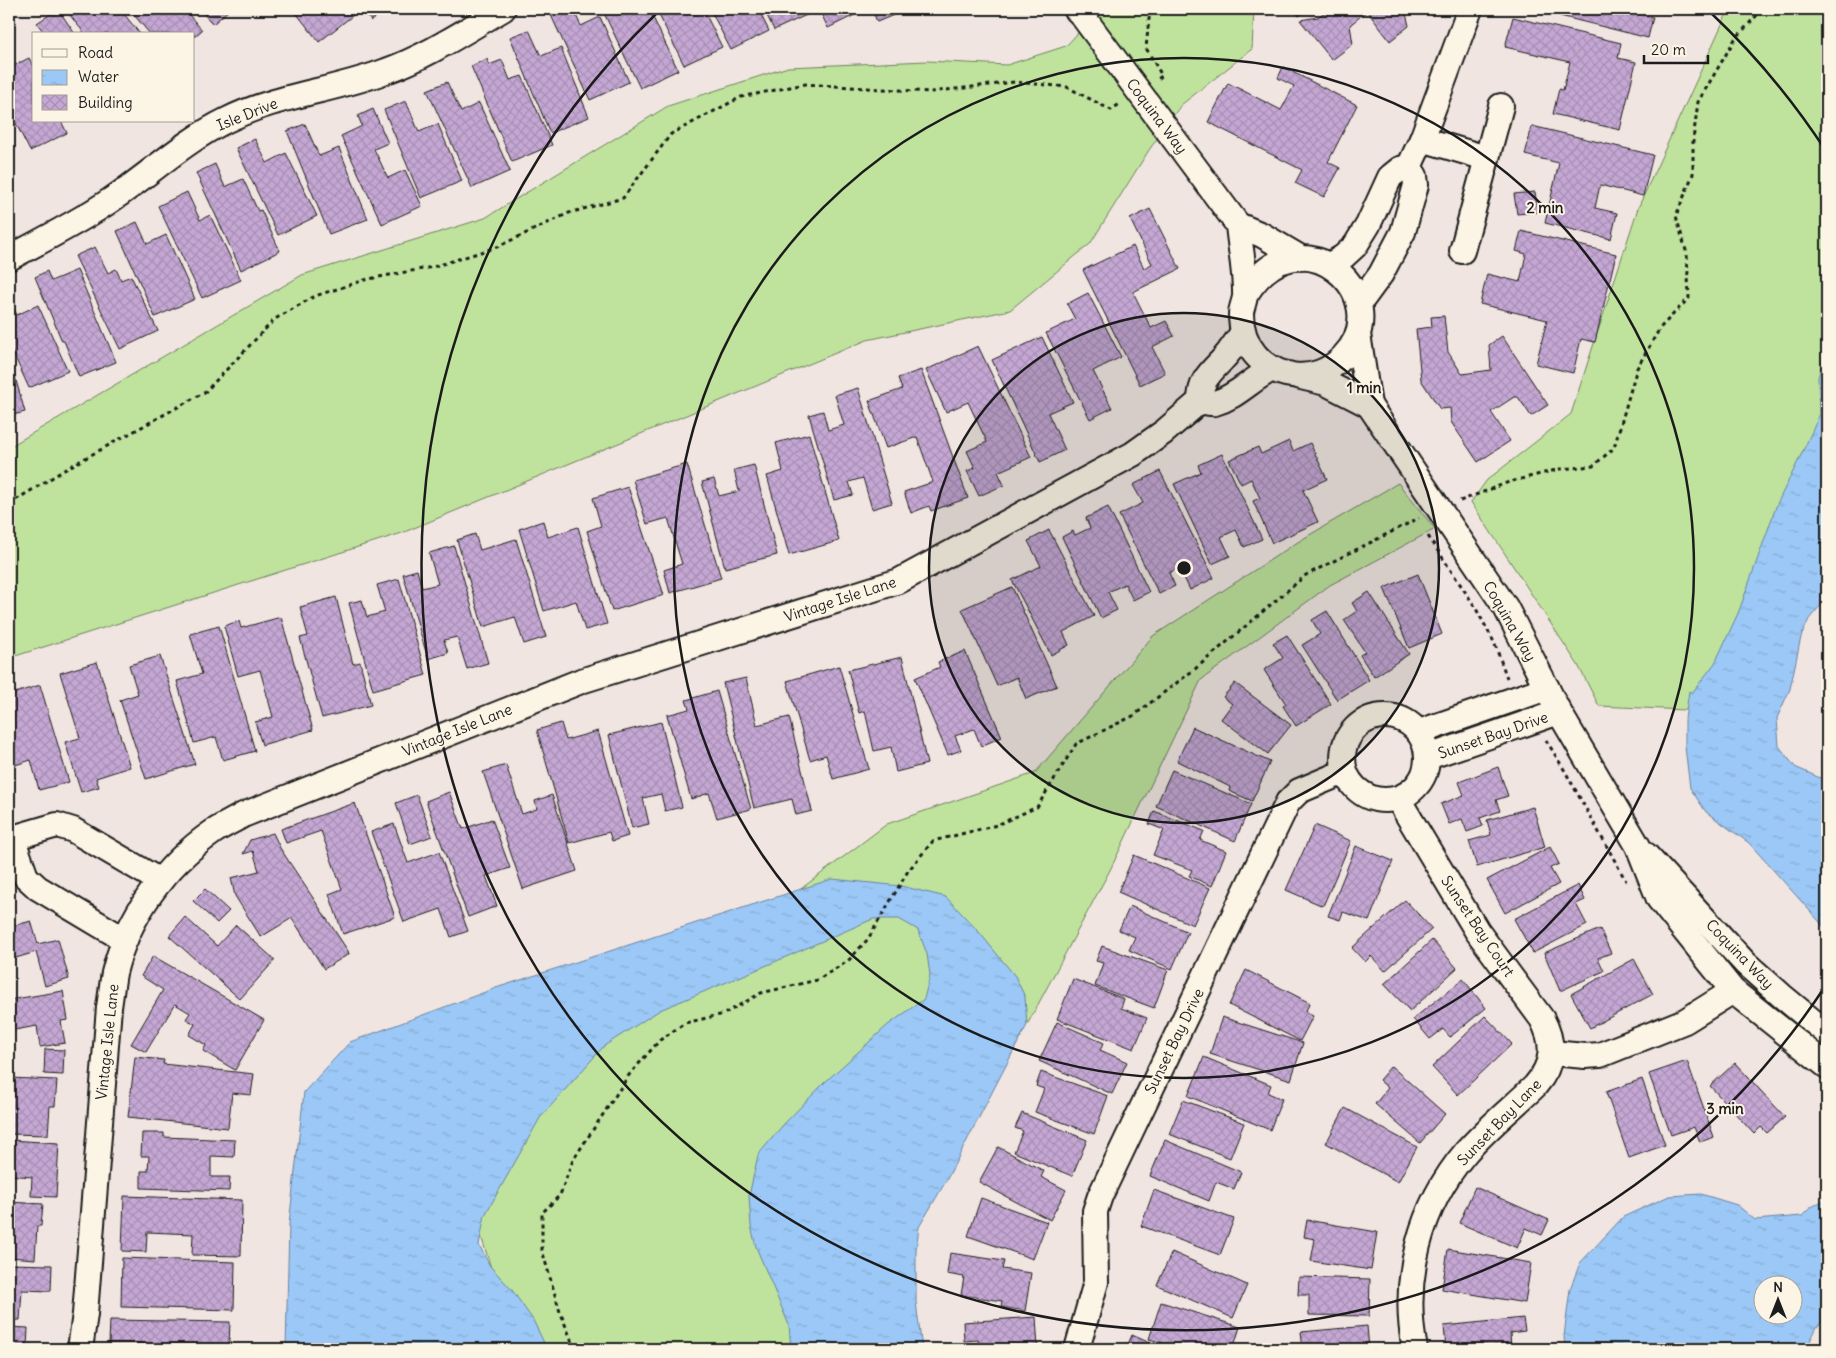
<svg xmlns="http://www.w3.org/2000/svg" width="1836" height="1358" font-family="Delius,sans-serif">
<defs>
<pattern id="water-ripples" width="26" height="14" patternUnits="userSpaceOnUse" patternTransform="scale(1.25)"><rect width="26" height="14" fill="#9bc8f6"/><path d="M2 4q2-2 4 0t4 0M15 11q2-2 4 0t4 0" fill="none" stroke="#85abd2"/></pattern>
<pattern id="building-cross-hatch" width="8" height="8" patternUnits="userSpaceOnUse" patternTransform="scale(1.25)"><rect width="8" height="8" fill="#c4a7d3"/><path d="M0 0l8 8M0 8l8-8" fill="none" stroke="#a88fb5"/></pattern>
</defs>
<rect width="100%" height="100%" fill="#f1e5e1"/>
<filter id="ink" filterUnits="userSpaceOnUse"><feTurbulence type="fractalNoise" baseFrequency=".02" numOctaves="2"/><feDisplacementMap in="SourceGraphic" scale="10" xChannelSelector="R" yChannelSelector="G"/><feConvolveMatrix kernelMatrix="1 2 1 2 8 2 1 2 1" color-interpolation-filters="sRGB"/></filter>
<g filter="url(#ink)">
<!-- grass -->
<g fill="#bfe39d" stroke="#6e805c">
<polygon points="1100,9 1254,9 1252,49 1181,105 1149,150 1090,244 1010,310 867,340 402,533 9,658 9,447 302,275 485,218 668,106 788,67 927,61 1007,65 1066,46"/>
<polygon points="1729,9 1827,9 1827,481 1706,711 1599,706 1578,665 1471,502 1487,480 1571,414 1638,208"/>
<polygon points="1398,483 1435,529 1330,585 1201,680 1110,870 1027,1025 831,1109 800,1349 516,1349 470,1200 559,1062 688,974 887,824 1035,773 1153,636 1301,540"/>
</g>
<!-- water -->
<g fill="url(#water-ripples)" stroke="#68839f" fill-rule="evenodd">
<polygon points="1827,349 1827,598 1809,619 1801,637 1790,689 1777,718 1779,746 1795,767 1827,781 1827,930 1749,843 1706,812 1690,788 1685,747 1685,719 1689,691 1692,693 1715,663 1739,611 1777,504 1803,451 1819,416 1818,377"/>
<polygon points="832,879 901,886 946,897 979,932 1015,976 1025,997 1027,1025 946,1181 919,1227 916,1250 916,1302 922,1349 791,1349 789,1325 756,1247 751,1226 749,1196 758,1155 783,1125 825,1082 888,1025 924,999 930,975 927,954 918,930 899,919 873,919 756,970 660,1010 604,1046 540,1118 485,1215 479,1245 490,1266 512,1290 533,1320 547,1349 286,1349 289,1224 304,1092 350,1042 496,988"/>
<path d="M 1701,1194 L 1737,1205 L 1755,1220 L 1802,1216 L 1810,1208 L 1827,1198 L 1827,1316 L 1817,1327 L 1806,1349 L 1565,1349 L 1564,1336 L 1570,1289 L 1580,1263 L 1623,1217 L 1669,1196 ZM 1764,1286 L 1794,1286 L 1794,1316 L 1764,1316 Z"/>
</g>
<!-- building -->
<g fill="url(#building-cross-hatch)" stroke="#1c1c1c">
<polygon points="58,9 75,34 45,34 37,23"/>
<polygon points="65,9 96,9 98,12 102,9 120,9 140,34 85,34"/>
<polygon points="129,9 184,9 202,30 194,37 194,34 150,34"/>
<polygon points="199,9 230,9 213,24"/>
<polygon points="293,9 386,9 371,21 361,9 319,42"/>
<polygon points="560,9 573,9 581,26 600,17 629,82 590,100 550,13"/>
<polygon points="602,9 649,9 678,70 640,88"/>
<polygon points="656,9 703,9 722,47 684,65"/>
<polygon points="710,9 758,9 769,31 731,50"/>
<polygon points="764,9 811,9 813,12 774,30"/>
<polygon points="819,9 864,9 865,10 828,28"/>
<polygon points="872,9 908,9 877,22"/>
<polygon points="1293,9 1308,9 1299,16"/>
<polygon points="1329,9 1405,9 1409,26 1390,41 1367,11 1350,25 1353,44 1332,60 1300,20 1318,17"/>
<polygon points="1561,9 1627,9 1627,11 1653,17 1648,38 1560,16"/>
<polygon points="1513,17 1621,43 1618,58 1636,62 1620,130 1553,114 1559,89 1563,90 1570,62 1505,47"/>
<polygon points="529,30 541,56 561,48 589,117 550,133 510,37"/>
<polygon points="29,58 34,67 34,121 61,121 67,133 30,151 9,110 9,63 11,67"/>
<polygon points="487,59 489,65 502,60 510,80 522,76 552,145 512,162 471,66"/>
<polygon points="1283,67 1357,105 1328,162 1340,168 1324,197 1295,183 1302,170 1208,122 1228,83 1281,110 1294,86 1278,78"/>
<polygon points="447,82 461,112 479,103 510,171 472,188 427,90"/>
<polygon points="406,101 419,132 438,124 462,181 421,198 384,110"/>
<polygon points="373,109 388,143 374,149 388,178 405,170 422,206 382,224 341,136 362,126 358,116"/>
<polygon points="305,124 319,156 339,148 368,219 329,234 287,131"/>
<polygon points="1532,126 1653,155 1643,196 1600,185 1595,208 1617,213 1611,239 1545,223 1559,163 1525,155"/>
<polygon points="255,139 267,163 286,153 317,216 278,235 236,148"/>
<polygon points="9,150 15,167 9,169"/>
<polygon points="215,164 225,187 243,179 258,211 261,210 280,251 241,270 196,173"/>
<polygon points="187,192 200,220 210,215 241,280 202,298 158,206"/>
<polygon points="1535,192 1538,212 1517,214 1514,194"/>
<polygon points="1150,209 1180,269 1133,292 1151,328 1166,321 1174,336 1152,347 1165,373 1140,385 1083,270 1133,246 1144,268 1152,264 1130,219"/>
<polygon points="137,222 147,244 166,235 195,299 155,317 117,231"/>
<polygon points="1521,231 1616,254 1595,342 1581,339 1573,373 1536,364 1547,320 1480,304 1487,274 1520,282 1526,254 1516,251"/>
<polygon points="95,247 108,273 116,269 121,280 131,276 158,331 120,349 75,256"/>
<polygon points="77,270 116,362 79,377 64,341 62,341 35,277 47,271 51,281"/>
<polygon points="1088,293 1121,357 1093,371 1112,408 1090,419 1046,333 1075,319 1067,304"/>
<polygon points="9,298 17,315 38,305 68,371 29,388 9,344"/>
<polygon points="1444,316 1448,352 1462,374 1491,370 1489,345 1502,336 1548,405 1531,416 1518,397 1514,397 1491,412 1510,441 1478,462 1451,422 1450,408 1440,409 1421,380 1416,329 1432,327 1431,317"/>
<polygon points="1042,337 1073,402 1048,413 1065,450 1040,462 992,360"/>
<polygon points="978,346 1031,457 998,472 1004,485 979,496 967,471 975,468 967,451 987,442 968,402 946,412 926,370"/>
<polygon points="9,356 25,412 9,416"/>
<polygon points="921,370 968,498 931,511 929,506 911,513 904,492 933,482 917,437 886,448 869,401 902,389 898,378"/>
<polygon points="858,388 892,503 872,509 863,478 849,482 853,495 834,500 809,415 823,411 828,430 844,425 835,395"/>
<polygon points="809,434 839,541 789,555 767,476 783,471 776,443"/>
<polygon points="1289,441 1293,451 1310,443 1327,479 1303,490 1318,522 1272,543 1253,501 1260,498 1251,479 1241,484 1229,460 1258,447 1261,454"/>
<polygon points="1222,454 1262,539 1244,547 1236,530 1221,537 1230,556 1212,564 1174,484 1201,472 1198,465"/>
<polygon points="687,464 721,578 670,593 664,570 682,564 668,518 647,524 633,480"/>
<polygon points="754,465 777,555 725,568 702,482 714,479 719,496 739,491 734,470"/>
<polygon points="1160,471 1214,578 1190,590 1179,567 1169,573 1175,586 1159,594 1119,515 1143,503 1133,485"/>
<polygon points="628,487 664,595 612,611 587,531 601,526 593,498"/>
<polygon points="1108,507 1149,592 1133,600 1125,584 1108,592 1117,610 1101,618 1062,537 1073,531 1075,535 1090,528 1086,518"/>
<polygon points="543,521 548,537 578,527 607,624 585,630 576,601 544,611 519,529"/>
<polygon points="1049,530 1094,616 1063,632 1069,645 1051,655 1012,580 1041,566 1028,541"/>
<polygon points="475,534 480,550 516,539 546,637 524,644 515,617 483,627 457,540"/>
<polygon points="454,546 488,663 467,669 457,637 444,640 448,653 428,659 403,574 417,570 422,588 438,584 429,553"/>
<polygon points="1418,574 1442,634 1409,648 1384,588"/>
<polygon points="399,579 426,675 373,690 349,603 362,600 367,617 385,612 377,585"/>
<polygon points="1012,587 1057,686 1026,699 1017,677 997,686 962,609"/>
<polygon points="1369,592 1409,654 1374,677 1360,655 1365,652 1344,620 1357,611 1352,603"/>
<polygon points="336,597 353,664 360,662 371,705 322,718 300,638 308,636 300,607"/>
<polygon points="1327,611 1369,680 1337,700 1302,645 1320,634 1312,620"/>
<polygon points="281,617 313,730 262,745 255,722 273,717 260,670 238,676 224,626 239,621 241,628"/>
<polygon points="219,626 255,751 223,760 216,737 194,743 177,681 202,674 190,634"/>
<polygon points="1287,635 1331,704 1296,726 1283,706 1286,704 1264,670 1283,658 1273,643"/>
<polygon points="965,651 1002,737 981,746 974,729 955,736 961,750 948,755 915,678 940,667 938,662"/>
<polygon points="160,656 195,764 146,779 120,700 138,694 129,665"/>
<polygon points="902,657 927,764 896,772 891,747 874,751 865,711 859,713 848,670"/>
<polygon points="97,662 130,767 96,778 99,787 81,792 65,742 80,738 60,673"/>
<polygon points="839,666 869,769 833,779 826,755 810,760 787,681"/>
<polygon points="746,678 757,725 789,717 812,811 796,815 792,799 754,808 723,683"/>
<polygon points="1235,683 1291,725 1268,754 1221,719 1232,704 1223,697"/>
<polygon points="40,685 69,782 39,790 31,760 9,767 9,695"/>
<polygon points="717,691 751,809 717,818 709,793 691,799 667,715 689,709 686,700"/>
<polygon points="1827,695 1827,707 1823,705"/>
<polygon points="661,722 682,807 665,811 661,794 643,798 649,824 632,828 609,735"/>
<polygon points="561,723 566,740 598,731 628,836 612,841 609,832 569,843 537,730"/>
<polygon points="1193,727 1270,762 1252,801 1229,791 1230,787 1177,761"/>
<polygon points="506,765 522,814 537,809 535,801 552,795 577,871 523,889 483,772"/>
<polygon points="1498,767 1508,796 1496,800 1500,811 1480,818 1483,826 1467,832 1462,819 1449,824 1441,804 1464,795 1459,782"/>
<polygon points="1172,770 1251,804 1235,841 1156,806"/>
<polygon points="449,792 463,829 492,819 510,868 486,876 497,906 468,917 426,801"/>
<polygon points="417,795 432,836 410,844 396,803"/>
<polygon points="355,803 395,917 343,934 329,894 342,889 321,831 286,843 281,829"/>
<polygon points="1533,807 1545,847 1477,867 1469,841 1491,835 1487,820"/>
<polygon points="1154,811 1204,831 1200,840 1226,851 1212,886 1189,876 1192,870 1153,855 1164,830 1149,824"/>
<polygon points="394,824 408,863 439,852 468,931 451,937 441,909 404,922 371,832"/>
<polygon points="1315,825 1351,841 1323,906 1286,890"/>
<polygon points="273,833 280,848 348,951 349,954 324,969 292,918 261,937 235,896 231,878 259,871 253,851 243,854 250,840"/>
<polygon points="1356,846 1393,861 1369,921 1343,912 1340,920 1328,916"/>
<polygon points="1550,847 1559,864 1550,868 1559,884 1505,913 1487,880"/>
<polygon points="1134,855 1210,888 1193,925 1118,892"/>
<polygon points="1578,885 1585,900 1576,904 1587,925 1533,953 1514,919"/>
<polygon points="205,889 229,911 217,923 193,901"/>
<polygon points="1405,900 1432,929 1385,971 1371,956 1365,962 1352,948"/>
<polygon points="1130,906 1188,932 1172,969 1129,950 1135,937 1119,930"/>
<polygon points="185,917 217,946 236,925 275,960 240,999 169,936"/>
<polygon points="31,921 38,944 58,939 69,979 45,986 36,952 9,960 9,927"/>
<polygon points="1600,929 1611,953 1598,958 1604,971 1560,991 1544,953"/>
<polygon points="1432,940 1457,968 1410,1011 1384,984"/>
<polygon points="1102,946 1168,970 1154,1008 1095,986 1103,963 1096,961"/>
<polygon points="153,956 264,1020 235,1070 203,1051 206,1045 189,1035 195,1024 186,1019 190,1013 175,1004 146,1052 131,1044 163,990 141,976"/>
<polygon points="1634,959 1653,994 1590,1028 1571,994"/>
<polygon points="1246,970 1310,1003 1305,1012 1313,1016 1300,1041 1229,1005"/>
<polygon points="1073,979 1124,999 1121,1008 1147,1018 1134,1049 1057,1019"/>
<polygon points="1463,979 1486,1008 1450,1037 1443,1029 1430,1039 1413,1019"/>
<polygon points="63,991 68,1020 61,1021 65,1043 40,1047 37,1026 9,1031 9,1000"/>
<polygon points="1485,1016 1512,1044 1458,1095 1432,1067"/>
<polygon points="1222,1017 1303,1043 1291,1080 1210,1054"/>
<polygon points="1057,1022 1104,1043 1100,1050 1127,1062 1112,1094 1039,1061"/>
<polygon points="45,1049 64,1050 63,1075 44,1074"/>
<polygon points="135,1057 164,1060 163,1064 254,1074 251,1095 232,1093 228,1128 128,1117"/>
<polygon points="1204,1057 1271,1085 1268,1093 1282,1099 1270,1130 1188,1096"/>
<polygon points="1687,1061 1714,1137 1700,1142 1694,1127 1671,1135 1649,1074"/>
<polygon points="1735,1063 1785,1117 1767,1133 1761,1127 1754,1134 1710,1086"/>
<polygon points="1391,1066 1445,1114 1420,1143 1375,1104 1388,1088 1379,1080"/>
<polygon points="1041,1072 1108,1096 1094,1134 1035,1112 1044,1089 1036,1086"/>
<polygon points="9,1078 57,1080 55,1106 50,1106 48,1135 9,1134"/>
<polygon points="1642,1079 1665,1145 1629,1158 1606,1092"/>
<polygon points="1183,1100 1244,1123 1230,1158 1169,1134"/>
<polygon points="1345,1108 1417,1147 1398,1182 1326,1143"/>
<polygon points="1022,1113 1087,1140 1072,1176 1014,1152 1023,1131 1015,1128"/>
<polygon points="142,1133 164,1133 164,1137 235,1140 234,1157 211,1156 211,1177 230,1177 229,1191 141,1188 141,1171 148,1171 149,1156 141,1156"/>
<polygon points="9,1140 59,1143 56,1197 31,1196 32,1177 9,1175"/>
<polygon points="1165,1140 1241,1172 1234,1189 1216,1182 1209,1201 1150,1176"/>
<polygon points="998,1147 1044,1171 1041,1177 1066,1190 1050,1220 979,1182"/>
<polygon points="1475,1187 1549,1220 1542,1235 1526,1228 1517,1248 1459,1223"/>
<polygon points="1154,1190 1234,1219 1220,1255 1141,1226"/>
<polygon points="124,1196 242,1200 241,1256 192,1255 193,1234 147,1232 146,1252 122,1251"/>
<polygon points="981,1198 1047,1222 1033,1259 968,1236"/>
<polygon points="9,1202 43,1204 41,1226 37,1226 35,1259 9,1257"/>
<polygon points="1307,1220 1377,1232 1371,1270 1311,1261 1315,1239 1304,1237"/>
<polygon points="1448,1249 1531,1263 1525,1303 1442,1289"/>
<polygon points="1172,1252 1247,1285 1233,1318 1157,1285"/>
<polygon points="950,1253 1004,1261 1002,1269 1031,1273 1025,1311 1001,1307 1002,1301 961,1295 964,1277 947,1274"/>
<polygon points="122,1258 235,1262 234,1310 121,1307"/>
<polygon points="9,1264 52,1265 51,1291 22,1290 20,1320 9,1320"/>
<polygon points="1299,1277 1370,1279 1369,1316 1309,1315 1309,1295 1298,1295"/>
<polygon points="1161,1302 1240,1327 1233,1349 1183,1349 1149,1339"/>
<polygon points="1036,1317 1038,1349 979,1349 978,1340 964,1341 963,1322"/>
<polygon points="1523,1318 1525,1331 1510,1333 1511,1349 1446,1349 1444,1326"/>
<polygon points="110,1320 230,1322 229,1346 198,1346 198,1349 143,1349 143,1343 109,1343"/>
<polygon points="1367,1326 1369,1349 1303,1349 1301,1332"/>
<polygon points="9,1327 28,1328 27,1349 9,1349"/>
<polygon points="1132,1335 1164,1349 1126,1349"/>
</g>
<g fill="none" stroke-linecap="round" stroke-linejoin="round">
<defs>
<g id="street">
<polyline points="1076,9 1081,14 1238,225"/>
<polyline points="1422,139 1486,158"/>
<polyline points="1409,167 1422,139 1470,9"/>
<polyline points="1462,251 1501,106"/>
<path d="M 9,258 C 43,240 79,222 111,200 C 150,174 184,141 227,120 C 277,95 334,91 386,71 C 428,56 465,31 503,9"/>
<polyline points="1330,265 1343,257 1355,246 1368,225 1390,177 1400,169 1409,167 1415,176 1416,185 1403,232 1381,274 1359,304"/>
<path d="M 1246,294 C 1300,206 1401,298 1343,357 C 1330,371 1311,378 1292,375 C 1262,371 1241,345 1241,314 C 1241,307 1246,300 1245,292 C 1245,270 1240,247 1238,225 L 1262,235 L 1301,258"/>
<path d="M 1243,332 C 1239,338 1234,345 1229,352 C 1216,369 1200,376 1200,401 C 1205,402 1211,404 1215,403 C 1237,397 1252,378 1273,369"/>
<polyline points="1301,377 1326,383 1369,405 1358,334"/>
<polyline points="1369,405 1506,608 1559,712 1638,846 1659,899 1733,991 1827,1066"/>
<circle cx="1385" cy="758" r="42"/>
<polyline points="1419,732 1547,688"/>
<polyline points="1428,757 1559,712"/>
<path d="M 1398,799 L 1477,931 L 1542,1019 C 1555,1044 1554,1064 1535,1086 C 1512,1108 1487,1128 1466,1152 C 1420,1206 1401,1280 1415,1349"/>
<polyline points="12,837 26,877 38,888 125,940"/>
<polyline points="9,839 57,825 73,830 160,881"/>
<polyline points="1646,855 1745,963 1782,996 1827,1033"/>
<polyline points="1552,1053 1585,1056 1600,1055 1685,1021 1733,991"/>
<path d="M 80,1349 L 85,1314 L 109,1007 C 111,995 112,984 114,973 C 128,916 165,865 213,832 C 222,826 233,821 243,815 L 581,681 L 899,581 L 1133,454 L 1164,432 L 1200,401"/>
<polyline points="1077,1349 1096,1282 1095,1211 1100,1196 1288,802 1299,791 1344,772"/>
</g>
</defs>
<!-- street casing -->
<use href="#street" stroke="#1c1c1c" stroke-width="28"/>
<!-- path -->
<g stroke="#1c1c1c" stroke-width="3" stroke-dasharray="4 4" stroke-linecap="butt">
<polyline points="1150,9 1146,48 1162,76 1156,80"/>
<polyline points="1460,501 1509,482 1560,469 1593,466 1614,448 1637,368 1660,328 1689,298 1687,254 1676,216 1693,174 1693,140 1698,102 1735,39 1758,14 1761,9"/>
<polyline points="9,504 71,466 205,392 275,319 315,296 368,279 433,267 497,247 569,213 623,198 671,134 741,97 805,84 930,92 1015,82 1067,87 1111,110 1121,103"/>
<polyline points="1428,536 1474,605 1494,642 1507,678"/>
<polyline points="1546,740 1565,771 1626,881"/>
<polyline points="575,1349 560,1312 542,1250 542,1213 560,1195 573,1160 629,1075 660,1040 685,1023 724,1014 761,993 817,980 848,961 868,939 908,871 933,841 997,825 1037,807 1076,744 1133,716 1195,669 1306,575 1419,518"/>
</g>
<!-- street -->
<use href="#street" stroke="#fcf5e5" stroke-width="24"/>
</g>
</g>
<!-- distance rings -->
<circle cx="1184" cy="568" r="255" fill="#1c1c1c" fill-opacity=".12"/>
<g fill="none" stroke="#1c1c1c" stroke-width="2.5">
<circle cx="1184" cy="568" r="255"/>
<circle cx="1184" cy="568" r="510"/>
<path d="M1826 985A765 765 0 1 1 657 13M1711 13A765 765 0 0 1 1826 151"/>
</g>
<g text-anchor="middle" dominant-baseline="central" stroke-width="4" stroke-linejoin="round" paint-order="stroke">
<!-- street labels -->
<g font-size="15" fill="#1c1c1c" stroke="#fcf5e5">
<text transform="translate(247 114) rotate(-22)">Isle Drive</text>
<text transform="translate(1157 116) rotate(53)">Coquina Way</text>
<text transform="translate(840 599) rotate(-18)">Vintage Isle Lane</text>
<text transform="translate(1510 621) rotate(60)">Coquina Way</text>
<text transform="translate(457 730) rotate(-22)">Vintage Isle Lane</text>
<text transform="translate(1493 735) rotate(-19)">Sunset Bay Drive</text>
<text transform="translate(1478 926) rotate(56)">Sunset Bay Court</text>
<text transform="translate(1740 954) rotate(46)">Coquina Way</text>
<text transform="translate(1174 1041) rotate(-64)">Sunset Bay Drive</text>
<text transform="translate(107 1042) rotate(-84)">Vintage Isle Lane</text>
<text transform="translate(1499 1122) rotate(-46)">Sunset Bay Lane</text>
</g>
</g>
<circle cx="1184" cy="568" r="8" fill="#1c1c1c" stroke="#fcf5e5" stroke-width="2.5"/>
<g font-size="15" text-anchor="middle" font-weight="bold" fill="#1c1c1c" stroke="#fcf5e5" stroke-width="4" stroke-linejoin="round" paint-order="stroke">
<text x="1545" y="213">2 min</text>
<text x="1364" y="393">1 min</text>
<text x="1725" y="1114">3 min</text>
</g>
<!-- margin -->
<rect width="1836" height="1358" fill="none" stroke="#fcf5e5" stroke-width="30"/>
<rect x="15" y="15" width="1806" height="1328" fill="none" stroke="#1c1c1c" stroke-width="2" filter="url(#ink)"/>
<!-- legend -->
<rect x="32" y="32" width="162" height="90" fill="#fcf5e5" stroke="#a29e95"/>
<rect x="42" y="49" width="25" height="8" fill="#fcf5e5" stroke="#a29e95"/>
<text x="78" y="58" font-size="15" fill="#1c1c1c">Road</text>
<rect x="42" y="70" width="25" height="15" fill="url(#water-ripples)" stroke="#a29e95"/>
<text x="78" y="82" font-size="15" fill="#1c1c1c">Water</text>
<rect x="42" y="95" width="25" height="15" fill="url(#building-cross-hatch)" stroke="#a29e95"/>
<text x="78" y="108" font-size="15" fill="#1c1c1c">Building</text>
<!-- north arrow -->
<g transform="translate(1778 1300)"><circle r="24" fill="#fcf5e5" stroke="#a29e95"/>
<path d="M0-4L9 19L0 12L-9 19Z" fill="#1c1c1c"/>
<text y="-8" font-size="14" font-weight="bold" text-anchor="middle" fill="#1c1c1c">N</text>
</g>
<!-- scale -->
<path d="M1644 55v8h64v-8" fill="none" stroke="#1c1c1c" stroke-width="2.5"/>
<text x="1651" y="55" font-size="15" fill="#1c1c1c" stroke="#fcf5e5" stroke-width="4" paint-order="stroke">20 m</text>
</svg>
